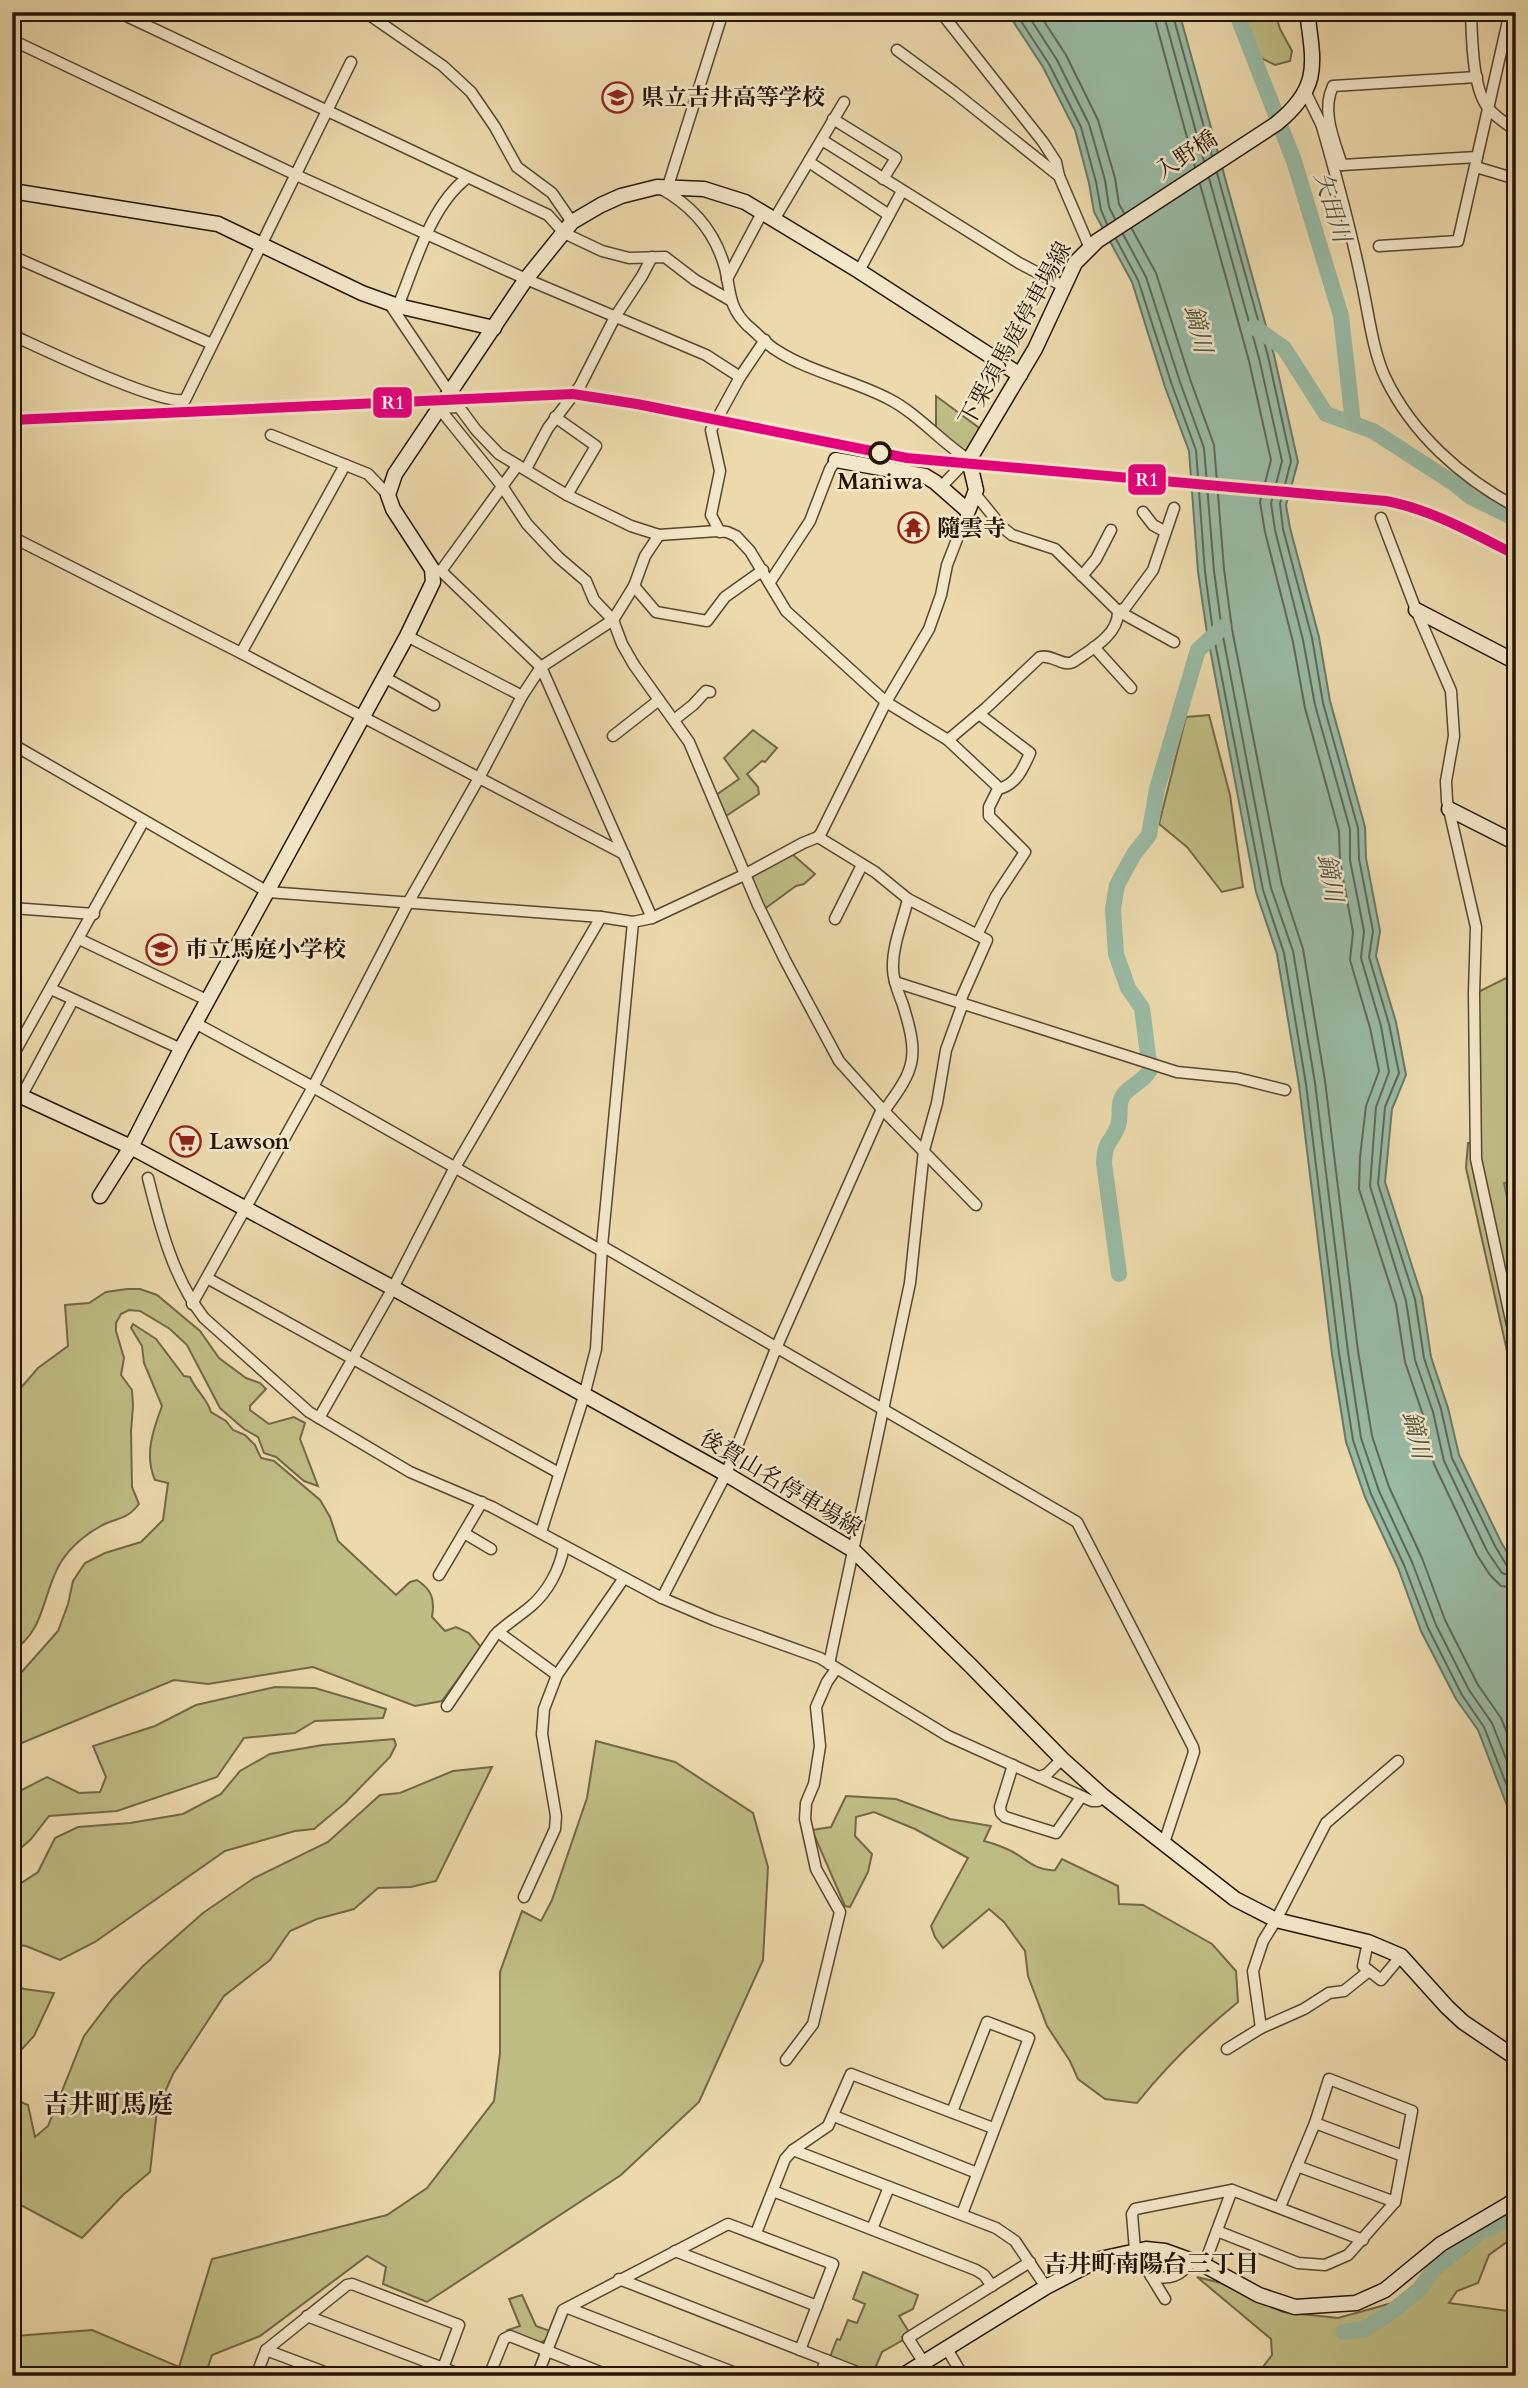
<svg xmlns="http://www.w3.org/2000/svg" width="1528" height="2388" font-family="Cardo,'Noto Serif JP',serif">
<rect width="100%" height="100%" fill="#ecdaac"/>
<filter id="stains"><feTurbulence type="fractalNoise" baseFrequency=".00286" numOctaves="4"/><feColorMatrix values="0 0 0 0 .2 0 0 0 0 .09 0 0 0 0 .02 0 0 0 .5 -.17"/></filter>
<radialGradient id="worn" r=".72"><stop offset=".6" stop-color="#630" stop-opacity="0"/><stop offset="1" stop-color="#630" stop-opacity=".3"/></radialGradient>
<!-- green -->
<g fill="#bfbd84" stroke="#726846" stroke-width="2">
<polygon points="1242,12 1275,12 1280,29 1292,51 1290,61 1275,65 1257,56"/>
<polygon points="936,396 982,430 967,454 936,429"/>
<polygon points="1209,715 1230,795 1243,887 1222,892 1187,847 1159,824 1186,717"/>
<polygon points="753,730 777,748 765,762 762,761 747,774 758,787 759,794 726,816 716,795 739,779 724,758"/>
<polygon points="791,853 815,874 804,884 796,886 763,910 747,876"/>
<polygon points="1516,973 1516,1391 1466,1168 1468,1143 1472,1143 1470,996"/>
<path d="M 127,1289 L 140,1289 L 157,1295 L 200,1331 L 219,1358 L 246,1378 L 260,1383 L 266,1389 L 250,1406 L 250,1410 L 269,1424 L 294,1417 L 305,1423 L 300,1439 L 318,1486 L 304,1481 L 276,1457 L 264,1453 L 258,1437 L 244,1429 L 220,1408 L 187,1345 L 170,1329 L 140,1311 L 129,1310 L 121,1314 L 116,1323 L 116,1331 L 124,1358 L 121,1375 L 132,1390 L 133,1406 L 131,1432 L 132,1487 L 139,1504 C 128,1518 122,1517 107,1523 C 89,1531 71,1546 61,1562 C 42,1592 46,1631 12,1651 L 12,1398 L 38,1368 L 68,1346 L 65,1305 L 89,1303 L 106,1292 Z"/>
<path d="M 133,1324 L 156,1339 L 184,1376 L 190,1377 C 196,1391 207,1398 211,1412 L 226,1421 L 233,1430 L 245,1435 L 255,1445 L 261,1458 L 274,1461 L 320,1500 L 330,1517 L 338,1541 L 396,1595 L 410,1582 L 417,1580 C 432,1590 435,1599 432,1617 L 445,1631 L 456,1627 L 469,1633 L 481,1647 L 442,1701 L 415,1706 L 313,1667 L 208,1684 L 174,1680 L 12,1747 L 12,1683 L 58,1631 L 68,1604 L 73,1581 L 85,1563 L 105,1553 L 141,1542 L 163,1520 L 168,1483 L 155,1480 C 144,1455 153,1430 162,1406 L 144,1363 L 142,1346 L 131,1328 Z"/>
<polygon points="275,1687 315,1688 386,1709 383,1718 315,1721 295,1733 244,1738 217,1777 117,1811 49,1816 31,1839 12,1856 12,1795 47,1777 79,1793 100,1792 106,1777 93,1746 155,1726 196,1705"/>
<polygon points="394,1739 396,1745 390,1757 345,1803 314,1829 295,1831 225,1851 95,1942 60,1960 26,1946 12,1944 12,1889 38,1872 55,1838 78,1827 130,1823 183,1814 221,1794 240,1771 270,1754 323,1745"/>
<polygon points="596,1741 675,1762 753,1813 768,1867 763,1960 699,2102 621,2175 427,2302 383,2284 386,2267 367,2256 260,2336 212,2355 205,2376 12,2376 12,2338 15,2336 92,2330 179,2367 212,2259 387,2215 427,2188 494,2101 500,2053 500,1972 522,1911 541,1921 552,1900 587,1798"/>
<polygon points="492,1767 436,1881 411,1887 378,1888 354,1909 317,1919 290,1931 270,1960 224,1996 173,2074 157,2110 150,2172 123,2195 82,2238 19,2204 12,2211 12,2098 28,2105 35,2137 48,2126 84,2036 113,1998 143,1966 203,1913 254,1878 328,1842 380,1795 400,1793 453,1771"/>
<path d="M 846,1796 L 896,1799 L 950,1819 L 991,1826 L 984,1841 C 992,1843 1000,1846 1007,1849 C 1024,1856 1035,1872 1055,1870 L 1062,1859 L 1118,1886 L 1119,1904 L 1143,1905 L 1212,1944 L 1236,1971 L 1238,2002 C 1199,2034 1168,2064 1137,2103 L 1105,2099 L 1078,2079 L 1070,2061 L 1047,2026 L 1028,1976 L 1025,1951 L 1004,1922 L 989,1909 L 943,1948 L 935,1937 L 931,1926 L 968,1858 L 915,1829 L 874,1812 L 856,1817 L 855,1836 L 872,1854 L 868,1872 L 850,1907 L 845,1906 L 812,1830 L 831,1827 Z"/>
<polygon points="12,1982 24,1989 54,1993 34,2036 12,2060"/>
<polygon points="1516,2211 1516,2241 1511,2239 1489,2255 1478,2283 1457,2291 1449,2303 1516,2312 1516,2376 1256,2376 1272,2355 1271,2339 1197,2277 1221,2283 1283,2312 1338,2318 1392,2303 1425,2276 1464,2254"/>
<polygon points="863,2272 918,2295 913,2309 899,2316 909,2332 902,2337 903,2340 882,2352 873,2373 830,2357 837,2339 840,2340 848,2320 857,2323 865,2304 853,2299"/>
<polygon points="522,2295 536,2326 550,2331 546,2340 540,2343 508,2330 520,2326 509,2299"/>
</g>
<!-- water -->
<g fill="#99bba5" stroke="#6b7866" stroke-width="2">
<polygon points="1007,12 1178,12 1181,19 1274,355 1298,462 1286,505 1290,528 1319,637 1330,701 1365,827 1366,858 1380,931 1376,956 1396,1022 1406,1075 1392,1109 1385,1182 1422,1297 1431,1357 1448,1408 1459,1455 1501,1542 1516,1567 1516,1829 1478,1730 1456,1699 1421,1631 1398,1568 1365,1497 1346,1442 1332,1354 1299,1085 1277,954 1256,892 1207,633 1198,572 1189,451 1165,387 1132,282 1094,212 1089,183 1075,130 1043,67"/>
<polygon points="1516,1181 1516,1240 1504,1183"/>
</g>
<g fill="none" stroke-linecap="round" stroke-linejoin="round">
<!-- shore -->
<g stroke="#606856" stroke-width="2">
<polyline points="1015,12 1049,64 1081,127 1096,182 1101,210 1107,224"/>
<polyline points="1026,12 1057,60 1089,124 1105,180 1109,207 1115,219"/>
<polyline points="1038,12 1066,55 1098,120 1115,178 1119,204 1124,213"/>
<polyline points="1153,12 1195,167"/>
<polyline points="1163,12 1204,161"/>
<polyline points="1172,12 1212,156"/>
<polyline points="1217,173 1268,356 1291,461 1280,504 1283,529 1312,638 1323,703 1358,828 1359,859 1373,931 1369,957 1389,1024 1399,1073 1385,1107 1378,1184 1415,1299 1424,1358 1441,1409 1452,1458 1495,1546 1507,1566 1516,1569"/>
<polyline points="1209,178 1259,358 1282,461 1271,503 1275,530 1303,640 1315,705 1350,829 1350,860 1364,931 1361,958 1381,1026 1389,1072 1376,1107 1370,1186 1406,1301 1415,1360 1433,1412 1444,1461 1487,1551 1502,1573 1516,1578"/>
<polyline points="1200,184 1249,361 1271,460 1260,502 1265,532 1293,642 1305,708 1339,831 1340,862 1353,932 1350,960 1370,1028 1379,1071 1366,1106 1360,1157 1359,1189 1396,1304 1405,1362 1423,1415 1434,1464 1477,1555 1490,1575 1501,1586 1516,1588"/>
<polyline points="1132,229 1156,273 1190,379 1214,445 1224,569 1232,629 1282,885 1303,949 1325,1081 1358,1351 1372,1436 1389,1487 1422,1558 1445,1620 1478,1685 1501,1718 1516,1755"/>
<polyline points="1123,234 1146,277 1180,382 1204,448 1214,571 1222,631 1271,888 1293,951 1315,1083 1348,1352 1361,1438 1379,1491 1412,1562 1436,1625 1469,1690 1492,1723 1516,1784"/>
<polyline points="1116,239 1138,280 1172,385 1196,450 1205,572 1213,632 1263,890 1284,953 1306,1084 1339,1353 1353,1440 1371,1494 1404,1565 1428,1628 1462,1695 1484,1727 1516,1809"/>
</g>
<!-- river -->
<g stroke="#99bba5" stroke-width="16">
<polyline points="1236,12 1294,161 1341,316 1353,423"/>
<polyline points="1254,327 1284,348 1326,414 1373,431 1455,484 1471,497 1516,519"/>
<path d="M 1119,1274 L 1104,1163 C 1105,1139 1111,1144 1118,1126 C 1122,1115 1116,1103 1125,1093 C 1133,1084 1144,1081 1150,1070 L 1142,1008 L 1128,988 L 1116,954 L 1113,909 L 1117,885 L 1134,854 L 1149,835 L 1157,789 L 1198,650 L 1223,627"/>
<polyline points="1344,2332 1364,2329 1383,2318 1417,2292 1435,2268 1479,2233 1516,2215"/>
</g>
<defs>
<g id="street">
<polyline points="118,12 548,215 564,233 602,251 629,258 665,257 695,280 730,300"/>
<polyline points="365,12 443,66 471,92 495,127 517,167 552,193 572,222"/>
<path d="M 1471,12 C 1472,37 1472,92 1490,110 C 1497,118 1507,124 1516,131"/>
<polyline points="943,15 1043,142 1056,162 1059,176"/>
<polyline points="12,40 296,175 526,279 706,355 740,377"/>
<polyline points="897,50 954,92 1059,176 1089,246"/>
<polyline points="1306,93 1323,128"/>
<polyline points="833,119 896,158 883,179"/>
<path d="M 1321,123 C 1336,175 1350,226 1361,279 C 1368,309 1372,349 1385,377 C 1412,434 1462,478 1516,507"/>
<polyline points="822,140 1019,263 1063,286"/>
<polyline points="809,162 889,215"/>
<path d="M 1342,165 C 1334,140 1321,111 1333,86 L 1477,77"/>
<polyline points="1342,165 1477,157"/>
<polyline points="1476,167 1516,179"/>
<polyline points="668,186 723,12"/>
<path d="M 660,188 C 693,206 715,231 725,268 C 731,292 728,307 748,326 C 757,333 766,344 776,350 C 809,372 853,380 889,399 C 918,414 941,442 969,460"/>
<polyline points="1516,207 1516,214"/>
<polyline points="775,218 844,102"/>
<polyline points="1379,246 1458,241 1510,12"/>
<polyline points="12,256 212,344"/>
<polyline points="859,271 902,191"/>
<polyline points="727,279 763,211"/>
<polyline points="389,303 449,392"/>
<path d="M 398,306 C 415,265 430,206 467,178"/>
<path d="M 12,335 C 43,349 159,405 185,400 L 351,62"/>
<polyline points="439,408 502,486 527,524 558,557 586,581 594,600 613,620 622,644 634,665 689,742 758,905 785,960 839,1061 882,1109 976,1205"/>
<polyline points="439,408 459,407 476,430 499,454 567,495 631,526 659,535 717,531 727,532 736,536 750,551 786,611 886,702 948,740 997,786 998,789 989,807 989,816 1025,852 996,896 977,935"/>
<polyline points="555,417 596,446 567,495"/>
<polyline points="271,435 368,474 388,495"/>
<polyline points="526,469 548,428 580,386 615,317 642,276 652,257"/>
<polyline points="941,487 960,467"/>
<polyline points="1143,512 1153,525 1164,531"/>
<polyline points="1381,518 1416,610 1451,691 1454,736 1446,781 1447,801 1476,927 1474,993 1476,1159 1516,1343"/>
<polyline points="720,532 711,515 720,471 711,430 740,377 765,340"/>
<polyline points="12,537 241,653 624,854"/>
<polyline points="435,570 441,571 517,466"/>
<polyline points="441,571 541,667 652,918"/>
<polyline points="1082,576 1096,559 1111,530"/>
<polyline points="770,582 810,521 830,469 836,460"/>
<polyline points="634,586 656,612 707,621 725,597 763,570"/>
<polyline points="407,636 522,696"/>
<polyline points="1174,642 1118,611 1125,608 1153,570 1174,508"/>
<polyline points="1094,647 1131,688"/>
<polyline points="241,653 345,465"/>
<polyline points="384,677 434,705"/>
<path d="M 979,714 L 1030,753 C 1023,769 1016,785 998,789"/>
<polyline points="674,720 693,705 706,691 710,692"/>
<polyline points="613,736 659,700"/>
<path d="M 948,740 L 986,708 L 1040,657 C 1053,654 1062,667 1073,662 C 1090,650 1119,635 1118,611 L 1055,549 L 1012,535 L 1002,527 L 976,495"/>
<polyline points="12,744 268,892 601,917 633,922 652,918 744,875 803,843 818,837 821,833 886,702 929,629 941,595 947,565 968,511"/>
<polyline points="818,837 875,872 908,899 987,940 960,1001"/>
<polyline points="12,908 94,914"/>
<polyline points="835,919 862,865"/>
<polyline points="79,939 209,1001"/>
<polyline points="895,982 1177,1072 1237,1078 1285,1090"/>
<polyline points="51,989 181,1049"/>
<polyline points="197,1024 313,1087 602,1251"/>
<polyline points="12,1057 143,822"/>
<polyline points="21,1097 73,1000"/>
<path d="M 884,1111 C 916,1068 919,1057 903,1005 C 899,994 893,981 893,969 C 892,946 903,921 908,899"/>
<path d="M 148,1178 C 160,1226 173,1278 204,1318 L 309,1412 L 410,1472 L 492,1507 L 662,1598 L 714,1620 L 820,1658 L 948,1736 L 1092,1801 L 1098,1801 L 1103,1796"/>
<polyline points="602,1246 1077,1522 1193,1747 1194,1752 1164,1843"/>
<polyline points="207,1278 559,1473"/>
<polyline points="192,1304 313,1087 408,903 479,778 522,696 541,667 613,620 634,586 645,556 659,535"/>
<polyline points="319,1418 393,1288 454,1169 601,917"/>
<polyline points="541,1532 584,1396 596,1349 602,1246 633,922"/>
<polyline points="464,1533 491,1549"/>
<polyline points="439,1575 482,1502"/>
<polyline points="662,1598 726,1474 777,1346 882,1109"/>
<polyline points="498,1632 557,1675"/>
<polyline points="829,1664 910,1283 924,1150 937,1103 946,1050 963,1003"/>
<path d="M 447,1706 L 495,1635 C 506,1624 518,1617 530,1607 C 548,1592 560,1569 564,1546"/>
<polyline points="1013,1765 1000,1807 1001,1813 1005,1817 1056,1833 1081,1797"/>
<polyline points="1039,1777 1047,1774 1062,1759"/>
<polyline points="524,1897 555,1829 556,1816 542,1734 544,1709 557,1675 624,1578"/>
<polyline points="1368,1942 1363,1966 1381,1980 1401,1956"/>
<polyline points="1261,2028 1253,1971 1263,1941 1276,1920 1326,1823 1398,1761"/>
<polyline points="1227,2049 1261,2028 1304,2009 1329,1993 1344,1991 1369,1971"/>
<polyline points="786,2060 813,2024 840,1912 816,1869 805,1819 806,1803 814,1784 820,1746 816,1707 827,1682 836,1669"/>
<polyline points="952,2112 987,2022 1029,2038 962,2214"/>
<polyline points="834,2116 977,2173"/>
<polyline points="1315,2123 1403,2156"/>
<polyline points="793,2150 996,2228 1015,2241 1046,2287"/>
<polyline points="1297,2166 1395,2202"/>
<polyline points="773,2191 976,2270 984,2275 992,2286"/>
<polyline points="872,2229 889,2187"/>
<polyline points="1217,2231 1298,2263 1325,2265 1348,2255 1395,2202 1412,2111 1329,2079 1315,2123 1280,2207"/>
<polyline points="756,2233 785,2159 793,2150 828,2126 851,2074 993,2128"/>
<polyline points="675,2251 817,2306"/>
<polyline points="1204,2265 1232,2190"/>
<path d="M 1151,2276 C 1169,2280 1181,2277 1192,2260"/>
<polyline points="619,2279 867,2376"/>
<polyline points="1165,2299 1135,2250 1132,2214 1135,2209 1232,2190 1363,2240"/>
<polyline points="568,2308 743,2376"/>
<polyline points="307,2316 464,2376"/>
<polyline points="947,2349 963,2376"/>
<polyline points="266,2350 335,2376"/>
<polyline points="924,2363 908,2338 1030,2262"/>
<polyline points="256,2376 266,2350 347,2285 352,2284 459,2325 440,2376"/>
<polyline points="489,2376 504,2339 510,2336 610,2376"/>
<polyline points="537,2376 563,2310 728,2224 833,2264 800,2350"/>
<polyline points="820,2376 826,2360"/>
</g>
<g id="secondary">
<polyline points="12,191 218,224 362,293 398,306 494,328"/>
<path d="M 836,460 L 925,476 L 935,482 L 968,511 L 976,490 L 969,460 L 1035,349 L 1075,263 L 1097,241 L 1276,124 C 1321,88 1314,64 1307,12"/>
<polyline points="1416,610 1516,662"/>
<polyline points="1449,809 1516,843"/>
<polyline points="12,1092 131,1147 393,1288 726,1474 853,1550 971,1666 1062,1759 1103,1796 1235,1899 1276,1920 1368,1942 1401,1956 1447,2007 1463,2022 1516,2058"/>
<polyline points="100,1196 131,1147 181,1049 407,636 433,582 432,569 393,509 388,495 395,474 526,279 572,222 601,205 621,196 657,187 704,189 745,202 859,271 1020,375"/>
<polyline points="902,2376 1046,2287 1100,2259 1146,2249 1165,2251 1204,2265 1259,2295 1295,2307 1356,2303 1385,2290 1441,2244 1509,2204 1516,2198"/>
</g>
</defs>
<!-- street casing -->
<use href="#street" stroke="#584630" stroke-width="13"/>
<!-- secondary casing -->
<use href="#secondary" stroke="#261407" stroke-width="17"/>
<!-- street -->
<use href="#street" stroke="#f3e7c9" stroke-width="10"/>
<!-- secondary -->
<use href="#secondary" stroke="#f3e7c9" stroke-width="14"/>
<defs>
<path id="rail-1" d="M 12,420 L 573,394 L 637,404 L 907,458 L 1386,501 C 1433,510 1474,534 1516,555"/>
</defs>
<!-- rail-1 casing -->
<use href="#rail-1" stroke="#f3e7c9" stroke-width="16"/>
<!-- rail-1 -->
<use href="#rail-1" stroke="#e5007d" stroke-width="10"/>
</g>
<!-- icons -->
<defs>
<symbol id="school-ring" viewBox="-11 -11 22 22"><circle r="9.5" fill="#f3e7c9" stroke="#8f2418" stroke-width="1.5"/><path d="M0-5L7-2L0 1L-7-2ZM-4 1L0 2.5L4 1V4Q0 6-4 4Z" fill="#8f2418"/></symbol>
<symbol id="temple-ring" viewBox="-11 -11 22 22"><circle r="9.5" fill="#f3e7c9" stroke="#8f2418" stroke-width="1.5"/><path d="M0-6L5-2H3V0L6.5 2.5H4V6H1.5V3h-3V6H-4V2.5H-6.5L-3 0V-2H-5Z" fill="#8f2418"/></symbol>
<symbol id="supermarket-ring" viewBox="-11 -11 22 22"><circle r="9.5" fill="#f3e7c9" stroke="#8f2418" stroke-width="1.5"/><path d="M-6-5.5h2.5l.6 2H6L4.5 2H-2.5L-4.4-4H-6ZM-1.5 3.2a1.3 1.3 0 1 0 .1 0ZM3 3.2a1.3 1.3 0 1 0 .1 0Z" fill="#8f2418"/></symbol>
</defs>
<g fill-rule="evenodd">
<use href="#school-ring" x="600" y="80" width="35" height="35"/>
<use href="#temple-ring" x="896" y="510" width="35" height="35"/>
<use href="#school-ring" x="144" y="932" width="35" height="35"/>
<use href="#supermarket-ring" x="168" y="1124" width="35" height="35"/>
</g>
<!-- markers -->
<circle fill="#f3e7c9" stroke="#261407" stroke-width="3.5" cx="880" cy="453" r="10"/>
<g text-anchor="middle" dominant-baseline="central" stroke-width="5" stroke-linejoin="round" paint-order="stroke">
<!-- poi labels -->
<g font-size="23" font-weight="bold" fill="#261407" stroke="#f3e7c9" text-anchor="start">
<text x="641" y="97">県立吉井高等学校</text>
<text x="937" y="528">隨雲寺</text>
<text x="185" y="949">市立馬庭小学校</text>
<text x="209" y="1141">Lawson</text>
</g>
<!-- street labels -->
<g font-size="23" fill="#261407" stroke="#f3e7c9">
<text transform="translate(1186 155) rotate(-33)">入野橋</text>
<text transform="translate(1015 334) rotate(-61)">下栗須馬庭停車場線</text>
<text transform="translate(781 1483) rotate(31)">後賀山名停車場線</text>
</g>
<!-- stop labels -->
<g font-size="23" font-weight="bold" fill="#261407" stroke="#f3e7c9">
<text x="880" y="481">Maniwa</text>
</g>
<!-- water labels -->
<g font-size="24" font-style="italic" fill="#4e4e3e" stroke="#f3e7c9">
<text transform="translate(1332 207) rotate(73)">矢田川</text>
<text transform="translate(1198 329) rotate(77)">鏑川</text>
<text transform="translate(1330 878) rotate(80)">鏑川</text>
<text transform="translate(1416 1435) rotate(77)">鏑川</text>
</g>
<!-- neighbourhood labels -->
<g font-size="24" font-weight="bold" fill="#261407" stroke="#f3e7c9">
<text x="1151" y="2264">吉井町南陽台三丁目</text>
</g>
<!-- quarter labels -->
<g font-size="26" font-weight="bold" fill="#261407" stroke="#f3e7c9">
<text x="108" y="2104">吉井町馬庭</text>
</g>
</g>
<g stroke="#f3e7c9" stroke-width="2.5">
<rect x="372" y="386" width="41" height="33" rx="7" fill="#e5007d"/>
<rect x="1127" y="463" width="40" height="33" rx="7" fill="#e5007d"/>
</g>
<g font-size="19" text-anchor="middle" font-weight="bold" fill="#fff">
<text x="393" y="409">R1</text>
<text x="1147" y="486">R1</text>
</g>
<!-- margin -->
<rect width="1528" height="2388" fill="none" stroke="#ecdaac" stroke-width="42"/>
<rect x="14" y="14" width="1500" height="2360" fill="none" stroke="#261407" stroke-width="3.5"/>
<rect x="21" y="21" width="1486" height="2346" fill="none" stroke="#261407" stroke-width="2"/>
<rect width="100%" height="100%" filter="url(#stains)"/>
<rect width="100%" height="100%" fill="url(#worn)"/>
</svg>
